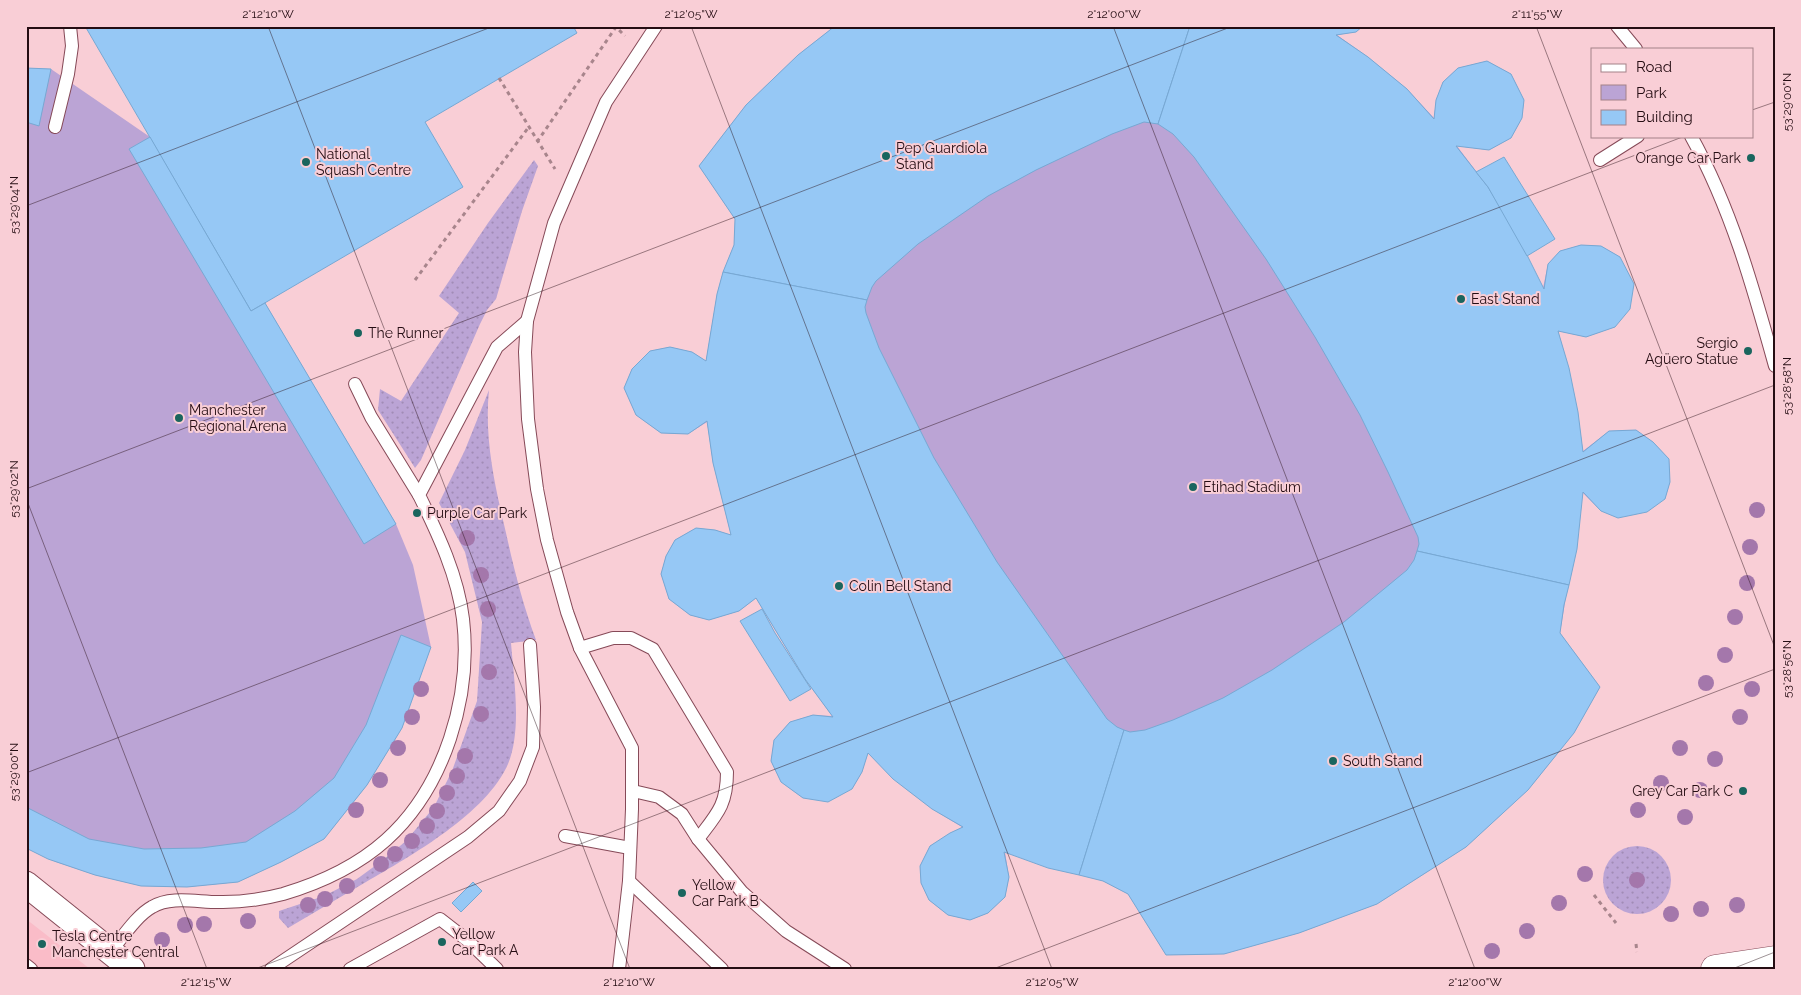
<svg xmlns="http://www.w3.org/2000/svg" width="1801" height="995" font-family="Raleway,sans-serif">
<defs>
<pattern id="grass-dots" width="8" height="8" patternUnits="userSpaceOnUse" patternTransform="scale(1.25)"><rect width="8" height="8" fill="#bba4d5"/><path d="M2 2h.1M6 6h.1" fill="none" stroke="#a18cb6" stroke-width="1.8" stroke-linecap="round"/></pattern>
</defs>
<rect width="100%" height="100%" fill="#f9ced6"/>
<!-- built -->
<polygon fill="#fabcc8" points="26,919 90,969 26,969"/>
<!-- grass -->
<g fill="url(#grass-dots)">
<polygon points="534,160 538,166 522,211 496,299 487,310 480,324 421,460 415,468 378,410 380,389 401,401 459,313 439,296 488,223"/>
<path d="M 489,390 C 484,439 495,486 506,533 C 514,569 523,605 536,640 L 511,643 C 514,680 522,730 508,764 C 487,813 411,856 366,882 C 340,897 314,913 288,928 L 279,918 L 279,911 L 324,896 L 357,879 L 383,860 L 406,841 L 434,807 L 452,771 L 477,701 L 482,622 L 465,552 L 439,503 L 465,450 Z"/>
<circle cx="1637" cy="880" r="34"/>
</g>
<!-- green -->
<g fill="#bba4d5">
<path d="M 835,26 L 1363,26 L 1356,32 L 1337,35 L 1368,57 L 1407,89 L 1434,118 L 1436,100 L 1443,82 L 1458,68 L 1487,61 L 1511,74 L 1524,100 L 1522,118 L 1511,138 L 1489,150 L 1457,146 L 1488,187 L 1543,288 L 1548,264 L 1560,251 L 1581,245 L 1601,246 L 1620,257 L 1615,327 L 1586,337 L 1558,331 C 1570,371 1578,410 1583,451 L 1609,431 L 1636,430 L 1653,442 L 1669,459 L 1670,482 L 1665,499 L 1601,511 L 1583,493 L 1560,633 L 1600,687 L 1574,733 L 1528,790 L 1466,847 L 1377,904 L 1299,933 L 1224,954 L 1166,955 L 1128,894 L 1103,881 L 1005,852 L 1009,877 L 1005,897 L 988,913 L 970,920 L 948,915 L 929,900 L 921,883 L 920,866 L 930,846 L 962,827 C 925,806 898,784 868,753 L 862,772 L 852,789 L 803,798 L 781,782 L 771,761 L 774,740 L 790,722 L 813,715 L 832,716 L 805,679 L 756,598 L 739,611 L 709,620 L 690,615 L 669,599 L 661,574 L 666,556 L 675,540 L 696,528 L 715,530 L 731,535 L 713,463 L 707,422 L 688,434 L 661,433 L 636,415 L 624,388 L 632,369 L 650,351 L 670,347 L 692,352 L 706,361 L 717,294 L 723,272 L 734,245 L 735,219 L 699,166 L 746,105 L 798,55 Z"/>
<polygon points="26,68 51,69 150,137 251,311 265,303 396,524 413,565 431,647 402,728 367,785 324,839 281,862 238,882 187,887 141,886 95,875 56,862 26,848"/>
</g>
<!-- building -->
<g fill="#96c8f5" stroke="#77a8d3">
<polygon points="85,26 573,26 577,33 425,122 463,187 251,311"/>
<polygon points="835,26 1190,26 1158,124 1144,122 1112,134 1036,170 988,196 918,244 876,281 872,287 867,300 723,272 734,245 735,219 699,166 746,105 798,55"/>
<polygon points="1190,26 1363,26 1356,32 1336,35 1368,57 1407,89 1434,119 1436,100 1443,82 1458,68 1487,61 1511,74 1524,100 1522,118 1511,138 1489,150 1456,146 1488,187 1519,239 1544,289 1548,264 1560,251 1581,245 1601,246 1620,257 1634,284 1630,309 1615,327 1586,337 1558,331 1569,368 1578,412 1583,452 1609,431 1636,430 1653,442 1669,459 1670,482 1665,499 1647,512 1618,518 1601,511 1583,492 1577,549 1569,585 1417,551 1419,544 1418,537 1388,472 1360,415 1315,337 1266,259 1194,157 1173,134 1158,124"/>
<polygon points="26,68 51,69 39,126 26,122"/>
<polygon points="150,137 251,311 265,303 396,524 364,544 129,149"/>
<polygon points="1504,157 1555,239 1527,256 1488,187 1476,172"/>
<polygon points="723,272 867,300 865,307 866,313 879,348 934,458 997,562 1107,719 1117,727 1124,730 1079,875 1048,868 1004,852 1009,877 1005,897 988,913 970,920 948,915 929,900 921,883 920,866 930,846 950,833 963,827 932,809 893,779 868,753 862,772 852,789 828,802 803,798 781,782 771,761 774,740 790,722 813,715 833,717 805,679 756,598 739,611 709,620 690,615 669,599 661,574 666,556 675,540 696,528 715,530 731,535 713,463 707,421 688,434 661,433 636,415 624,388 632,369 650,351 670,347 692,352 706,361 717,294"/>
<polygon points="1417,551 1569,585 1564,605 1560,633 1600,687 1574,733 1528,790 1466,847 1377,904 1299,933 1224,954 1166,955 1128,894 1103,881 1079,875 1124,730 1130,732 1145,730 1173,720 1223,698 1272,670 1344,622 1407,570 1414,560"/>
<polygon points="762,609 775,633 811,689 790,701 740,621"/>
<polygon points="401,635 431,647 402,728 367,785 324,839 281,862 238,882 187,887 141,886 95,875 48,859 26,848 26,807 89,839 144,849 201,848 246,842 295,811 334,778 366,725"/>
<polygon points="473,882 482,891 461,912 452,903"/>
</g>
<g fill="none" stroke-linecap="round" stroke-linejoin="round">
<defs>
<g id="lane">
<polyline points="1617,26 1636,49"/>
<polyline points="55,127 68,74 72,46 70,26"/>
<path d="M 1691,136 C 1731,208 1753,287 1775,366"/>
<polyline points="1600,160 1638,136"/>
<polyline points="355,384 371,417 419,495"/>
<path d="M 580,648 L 613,638 L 631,638 L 653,649 L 727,772 C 727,805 717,814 698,839"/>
<polyline points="633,791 659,797 682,814 698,839 742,892 786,931 845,969"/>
<polyline points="565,836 630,848"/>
<polyline points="629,881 722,969"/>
<path d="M 111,951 C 122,938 137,915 152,907 C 172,895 200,903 223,902 C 242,902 264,899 283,894 C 320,883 357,866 386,840 C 445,787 472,696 463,619 C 458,576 438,534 419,495 L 497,347 L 527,321"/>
<polyline points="26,965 31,969"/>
<polyline points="271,969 468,837 499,811 520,781 533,747 534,707 530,645"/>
<polyline points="350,969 440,919 467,940 497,969"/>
<polyline points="619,969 629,881 632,809 632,748 580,648 567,612 547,540 537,489 528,419 525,352 527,321 554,223 606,102 656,26"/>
</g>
<polyline id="street" points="26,884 132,969"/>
<polyline id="primary" points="1715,969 1775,960"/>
</defs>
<!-- lane casing -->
<use href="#lane" stroke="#864a58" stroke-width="14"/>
<!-- street casing -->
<use href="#street" stroke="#864a58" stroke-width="27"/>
<!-- primary casing -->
<use href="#primary" stroke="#864a58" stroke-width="29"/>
<!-- path -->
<g stroke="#a8858c" stroke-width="3" stroke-dasharray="4 4" stroke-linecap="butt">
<polyline points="499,78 555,169"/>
<polyline points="537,142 616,27 625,36"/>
<polyline points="415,280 528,128"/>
<polyline points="1594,895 1616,923"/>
<polyline points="1636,944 1637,952"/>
</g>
<!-- lane -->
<use href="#lane" stroke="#fff" stroke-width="12"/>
<!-- street -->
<use href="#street" stroke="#fff" stroke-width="25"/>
<!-- primary -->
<use href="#primary" stroke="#fff" stroke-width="28"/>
</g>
<!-- trees -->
<g fill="#a477ab">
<circle cx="1757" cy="510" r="8"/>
<circle cx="467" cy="538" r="8"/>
<circle cx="1750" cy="547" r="8"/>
<circle cx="481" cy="575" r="8"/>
<circle cx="1747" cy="583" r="8"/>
<circle cx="488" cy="609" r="8"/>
<circle cx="1735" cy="617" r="8"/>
<circle cx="1725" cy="655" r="8"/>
<circle cx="489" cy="672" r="8"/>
<circle cx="1706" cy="683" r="8"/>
<circle cx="421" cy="689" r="8"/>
<circle cx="1752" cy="689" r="8"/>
<circle cx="481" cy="714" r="8"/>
<circle cx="412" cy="717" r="8"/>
<circle cx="1740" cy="717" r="8"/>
<circle cx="398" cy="748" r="8"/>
<circle cx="1680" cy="748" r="8"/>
<circle cx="465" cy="756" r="8"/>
<circle cx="1715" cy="759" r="8"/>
<circle cx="457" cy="776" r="8"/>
<circle cx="380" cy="780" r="8"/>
<circle cx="1661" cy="783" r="8"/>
<circle cx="1700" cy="790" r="8"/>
<circle cx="447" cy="793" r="8"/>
<circle cx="356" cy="810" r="8"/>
<circle cx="1638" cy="810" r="8"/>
<circle cx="437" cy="811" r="8"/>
<circle cx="1685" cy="817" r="8"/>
<circle cx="427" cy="826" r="8"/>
<circle cx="412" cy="841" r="8"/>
<circle cx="395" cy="854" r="8"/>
<circle cx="381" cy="864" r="8"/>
<circle cx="1585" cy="874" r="8"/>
<circle cx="1637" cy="880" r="8"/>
<circle cx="347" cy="886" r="8"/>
<circle cx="325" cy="899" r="8"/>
<circle cx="1559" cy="903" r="8"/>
<circle cx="308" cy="905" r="8"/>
<circle cx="1737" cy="905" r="8"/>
<circle cx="1701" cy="909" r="8"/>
<circle cx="1671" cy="914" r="8"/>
<circle cx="248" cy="921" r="8"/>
<circle cx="204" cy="924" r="8"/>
<circle cx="185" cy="925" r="8"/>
<circle cx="1527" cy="931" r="8"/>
<circle cx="162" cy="940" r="8"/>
<circle cx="1492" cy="951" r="8"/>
</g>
<!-- ticks -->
<path fill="none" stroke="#250d13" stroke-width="1" stroke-opacity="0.45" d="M 268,26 L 630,969M 691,26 L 1052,969M 1113,26 L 1475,969M 1536,26 L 1775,648M 1752,110 L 1775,102M 26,206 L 494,26M 26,489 L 1233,26M 26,498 L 207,969M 26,773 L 1685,136M 255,969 L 1775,385M 993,969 L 1775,669M 1732,969 L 1775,952"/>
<!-- markers -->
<g fill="#1a655e" stroke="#f9ced6" stroke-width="2">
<circle cx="886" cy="156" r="5"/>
<circle cx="1751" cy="158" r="5"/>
<circle cx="306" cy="162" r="5"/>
<circle cx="1461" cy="299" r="5"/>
<circle cx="358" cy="333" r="5"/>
<circle cx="1748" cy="351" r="5"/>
<circle cx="179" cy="418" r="5"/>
<circle cx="1193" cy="487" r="5"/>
<circle cx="417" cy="513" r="5"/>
<circle cx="839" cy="586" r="5"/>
<circle cx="1333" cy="761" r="5"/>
<circle cx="1743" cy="791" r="5"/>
<circle cx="682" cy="893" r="5"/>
<circle cx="442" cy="942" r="5"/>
<circle cx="42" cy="944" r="5"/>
</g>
<g text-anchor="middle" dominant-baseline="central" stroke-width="4" stroke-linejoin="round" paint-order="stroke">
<!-- poi labels -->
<g font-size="14" fill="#250d13" stroke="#f9ced6" text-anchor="start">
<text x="896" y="148">Pep Guardiola<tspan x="896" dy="16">Stand</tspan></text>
<text x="316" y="154">National<tspan x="316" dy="16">Squash Centre</tspan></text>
<text x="1741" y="158" text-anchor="end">Orange Car Park</text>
<text x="1471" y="299">East Stand</text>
<text x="368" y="333">The Runner</text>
<text x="1738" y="343" text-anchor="end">Sergio<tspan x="1738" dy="16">Agüero Statue</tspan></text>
<text x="189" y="410">Manchester<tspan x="189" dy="16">Regional Arena</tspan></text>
<text x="1203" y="487">Etihad Stadium</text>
<text x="427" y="513">Purple Car Park</text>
<text x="849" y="586">Colin Bell Stand</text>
<text x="1343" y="761">South Stand</text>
<text x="1733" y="791" text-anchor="end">Grey Car Park C</text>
<text x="692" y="885">Yellow<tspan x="692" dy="16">Car Park B</tspan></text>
<text x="452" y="934">Yellow<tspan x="452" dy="16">Car Park A</tspan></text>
<text x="52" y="936">Tesla Centre<tspan x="52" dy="16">Manchester Central</tspan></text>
</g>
</g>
<!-- border -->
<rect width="1801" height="995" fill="none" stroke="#f9ced6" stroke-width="55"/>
<!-- legend -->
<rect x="1591" y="48" width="162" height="90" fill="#f9ced6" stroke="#a48188"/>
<rect x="1601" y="64" width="25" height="8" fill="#ffffff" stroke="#a48188"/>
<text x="1636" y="72" font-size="15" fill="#250d13">Road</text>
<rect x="1601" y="85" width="25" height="15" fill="#bba4d5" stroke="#a48188"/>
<text x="1636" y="98" font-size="15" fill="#250d13">Park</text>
<rect x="1601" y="110" width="25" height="15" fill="#96c8f5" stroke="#a48188"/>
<text x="1636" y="122" font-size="15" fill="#250d13">Building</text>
<rect x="28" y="28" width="1746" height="940" fill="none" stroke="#250d13" stroke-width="2"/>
<g font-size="12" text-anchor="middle" fill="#250d13">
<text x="268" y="18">2°12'10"W</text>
<text x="691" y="18">2°12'05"W</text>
<text x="1114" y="18">2°12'00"W</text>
<text x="1537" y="18">2°11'55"W</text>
<text transform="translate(1787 102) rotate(-90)" y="4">53°29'00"N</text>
<text transform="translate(14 205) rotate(-90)" y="4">53°29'04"N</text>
<text transform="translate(1787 386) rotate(-90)" y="4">53°28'58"N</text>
<text transform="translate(14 489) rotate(-90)" y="4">53°29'02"N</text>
<text transform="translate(1787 669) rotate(-90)" y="4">53°28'56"N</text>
<text transform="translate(14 772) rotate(-90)" y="4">53°29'00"N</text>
<text x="206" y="986">2°12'15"W</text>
<text x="629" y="986">2°12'10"W</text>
<text x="1052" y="986">2°12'05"W</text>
<text x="1475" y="986">2°12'00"W</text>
</g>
</svg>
